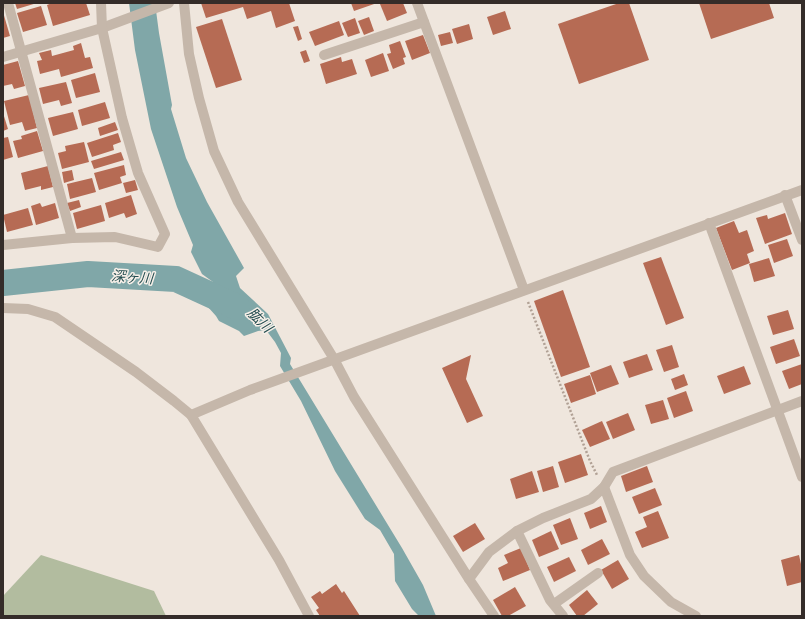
<svg xmlns="http://www.w3.org/2000/svg" width="805" height="619" font-family="'DejaVu Sans','Noto Sans JP',sans-serif">
<rect width="100%" height="100%" fill="#efe6dd"/>
<!-- green -->
<polygon fill="#b2bc9f" points="41,555 154,591 166,616 3,616 3,596"/>
<!-- water -->
<polygon fill="#80a7a8" points="129,3 155,3 159,33 172,105 171,109 186,158 207,202 244,268 236,276 240,288 268,314 291,358 290,364 402,548 423,585 436,616 419,616 412,609 395,581 394,554 380,530 365,519 335,471 301,401 280,366 281,353 275,342 266,330 258,331 244,336 239,331 219,321 216,316 208,307 205,281 213,282 202,274 191,252 193,245 177,207 151,129 135,50"/>
<g fill="none" stroke-linecap="round" stroke-linejoin="round">
<!-- river -->
<polyline stroke="#80a7a8" stroke-width="26" points="3,283 88,274 176,279 237,307"/>
</g>
<!-- building -->
<g fill="#b66b54">
<polygon points="15,3 37,3 17,9"/>
<polygon points="52,3 86,3 90,15 53,26 47,5"/>
<polygon points="201,3 289,3 295,21 276,28 271,11 247,19 243,7 206,18"/>
<polygon points="351,3 377,3 354,11"/>
<polygon points="383,3 403,3 407,13 387,21 380,4"/>
<polygon points="619,3 629,3 649,60 579,84 558,24"/>
<polygon points="699,3 769,3 774,18 711,39"/>
<polygon points="41,6 47,25 23,32 17,13"/>
<polygon points="505,11 511,29 493,35 487,17"/>
<polygon points="3,12 10,36 3,38"/>
<polygon points="369,17 374,31 364,35 358,21"/>
<polygon points="355,18 360,33 348,37 342,23"/>
<polygon points="222,19 242,80 216,88 196,27"/>
<polygon points="339,21 344,35 315,46 309,32"/>
<polygon points="469,24 473,39 457,44 452,29"/>
<polygon points="298,26 302,39 298,41 293,27"/>
<polygon points="450,32 453,43 441,46 438,35"/>
<polygon points="423,35 430,53 412,60 405,41"/>
<polygon points="400,41 406,57 403,58 405,64 393,69 387,54 391,53 389,45"/>
<polygon points="81,43 85,58 90,57 93,68 61,77 59,69 40,74 37,61 42,60 39,53 51,50 52,56 74,50 73,46"/>
<polygon points="306,50 310,61 304,63 300,52"/>
<polygon points="383,53 389,71 371,77 365,60"/>
<polygon points="341,57 342,62 352,59 357,74 326,84 320,64"/>
<polygon points="18,61 25,86 14,89 12,84 3,86 3,65"/>
<polygon points="95,73 100,92 76,98 71,80"/>
<polygon points="66,82 72,103 61,106 59,100 43,104 39,88"/>
<polygon points="29,95 37,128 25,131 22,122 10,125 4,101"/>
<polygon points="105,102 110,118 82,126 78,110"/>
<polygon points="73,112 78,129 53,136 48,118"/>
<polygon points="3,113 8,129 3,131"/>
<polygon points="115,122 118,130 100,136 98,128"/>
<polygon points="37,131 43,151 18,158 13,141 22,139 21,136"/>
<polygon points="118,133 121,142 113,145 114,150 92,157 87,143"/>
<polygon points="8,137 13,157 3,160 3,138"/>
<polygon points="84,142 89,162 62,169 58,153 66,151 65,146"/>
<polygon points="121,152 124,160 94,169 91,161"/>
<polygon points="124,165 126,175 120,177 122,183 99,190 94,173"/>
<polygon points="48,166 53,187 41,190 41,186 25,190 21,173"/>
<polygon points="72,170 74,180 64,183 62,172"/>
<polygon points="92,178 96,192 70,199 67,184"/>
<polygon points="135,180 138,190 126,193 123,183"/>
<polygon points="131,195 137,214 126,218 124,213 109,218 105,203"/>
<polygon points="79,200 81,207 70,211 67,203"/>
<polygon points="40,203 42,207 55,203 59,218 36,225 31,206"/>
<polygon points="101,205 105,221 77,229 73,213"/>
<polygon points="28,208 33,225 7,232 3,215"/>
<polygon points="785,213 792,234 765,244 756,218 767,215 768,219"/>
<polygon points="734,221 739,233 747,230 754,251 747,254 750,263 732,270 716,228"/>
<polygon points="787,239 793,256 774,263 768,245"/>
<polygon points="661,257 684,318 666,325 643,263"/>
<polygon points="769,258 775,276 754,282 749,264"/>
<polygon points="563,290 590,367 561,377 534,301"/>
<polygon points="788,310 794,329 773,335 767,316"/>
<polygon points="794,339 800,356 776,364 770,347"/>
<polygon points="672,345 679,367 664,372 656,350"/>
<polygon points="647,354 653,370 629,378 623,362"/>
<polygon points="471,355 466,379 483,416 467,423 442,368"/>
<polygon points="802,364 802,384 789,389 782,371"/>
<polygon points="611,365 619,384 597,392 590,373"/>
<polygon points="744,366 751,384 724,394 717,376"/>
<polygon points="684,374 688,385 675,390 671,379"/>
<polygon points="590,375 596,394 571,403 564,384"/>
<polygon points="686,391 693,411 674,418 667,398"/>
<polygon points="663,400 669,419 651,424 645,405"/>
<polygon points="628,413 635,430 613,439 606,422"/>
<polygon points="602,421 610,439 590,447 582,430"/>
<polygon points="581,454 588,475 565,483 558,462"/>
<polygon points="553,466 559,487 543,492 537,471"/>
<polygon points="647,466 653,482 626,492 621,476"/>
<polygon points="532,471 539,492 516,499 510,479"/>
<polygon points="655,488 662,505 639,514 632,497"/>
<polygon points="601,506 607,522 590,529 584,513"/>
<polygon points="658,511 669,538 642,548 635,532 647,527 643,517"/>
<polygon points="570,518 578,539 561,545 553,525"/>
<polygon points="475,523 485,539 463,552 453,536"/>
<polygon points="551,531 559,549 539,557 532,540"/>
<polygon points="602,539 610,554 588,565 581,550"/>
<polygon points="521,548 530,570 503,581 498,568 508,563 504,555"/>
<polygon points="799,555 801,564 802,564 802,582 787,586 781,560"/>
<polygon points="569,557 576,571 554,582 547,567"/>
<polygon points="618,560 629,579 612,589 601,570"/>
<polygon points="336,584 342,593 344,591 360,616 320,616 316,610 319,608 311,597 320,591 322,594"/>
<polygon points="515,587 526,606 508,616 502,616 493,600"/>
<polygon points="587,590 598,604 583,616 577,616 569,605"/>
</g>
<g fill="none" stroke-linecap="round" stroke-linejoin="round">
<!-- path -->
<polyline stroke="#b1a195" stroke-width="2.5" stroke-dasharray="2 2" stroke-linecap="butt" points="528,302 590,461 597,475"/>
<!-- minor -->
<g stroke="#c5b7aa" stroke-width="10">
<polyline points="8,3 72,238"/>
<polyline points="184,3 189,54 199,98 214,151 238,202 334,359 354,397 469,579 494,616"/>
<polyline points="417,3 524,290"/>
<polyline points="324,55 424,22"/>
<polyline points="3,57 102,28 169,3"/>
<polyline points="785,195 802,240"/>
<polyline points="709,223 802,477"/>
<polyline points="3,245 72,238 115,237 158,247 165,234 138,173 122,118 102,28 101,3"/>
<polyline points="3,308 28,309 55,317 136,372 174,401 191,415 279,560 309,616"/>
<polyline points="191,415 250,390 802,190"/>
<polyline points="604,487 630,555 644,576 671,602 696,616"/>
<polyline points="517,531 550,600 563,616"/>
<polyline points="469,579 489,552 517,531 543,518 591,499 604,487 613,472 802,401"/>
<polyline points="554,604 598,573"/>
</g>
</g>
<g text-anchor="middle" dominant-baseline="central" stroke-width="3" stroke-linejoin="round" paint-order="stroke">
<!-- water labels -->
<g font-size="14" font-style="italic" fill="#244d50" stroke="#f7f0e9">
<text transform="translate(132 277) rotate(4)">深ヶ川</text>
<text transform="translate(260 320) rotate(45)">肱川</text>
</g>
</g>
<!-- border -->
<rect width="805" height="619" fill="none" stroke="#342c29" stroke-width="8"/>
</svg>
